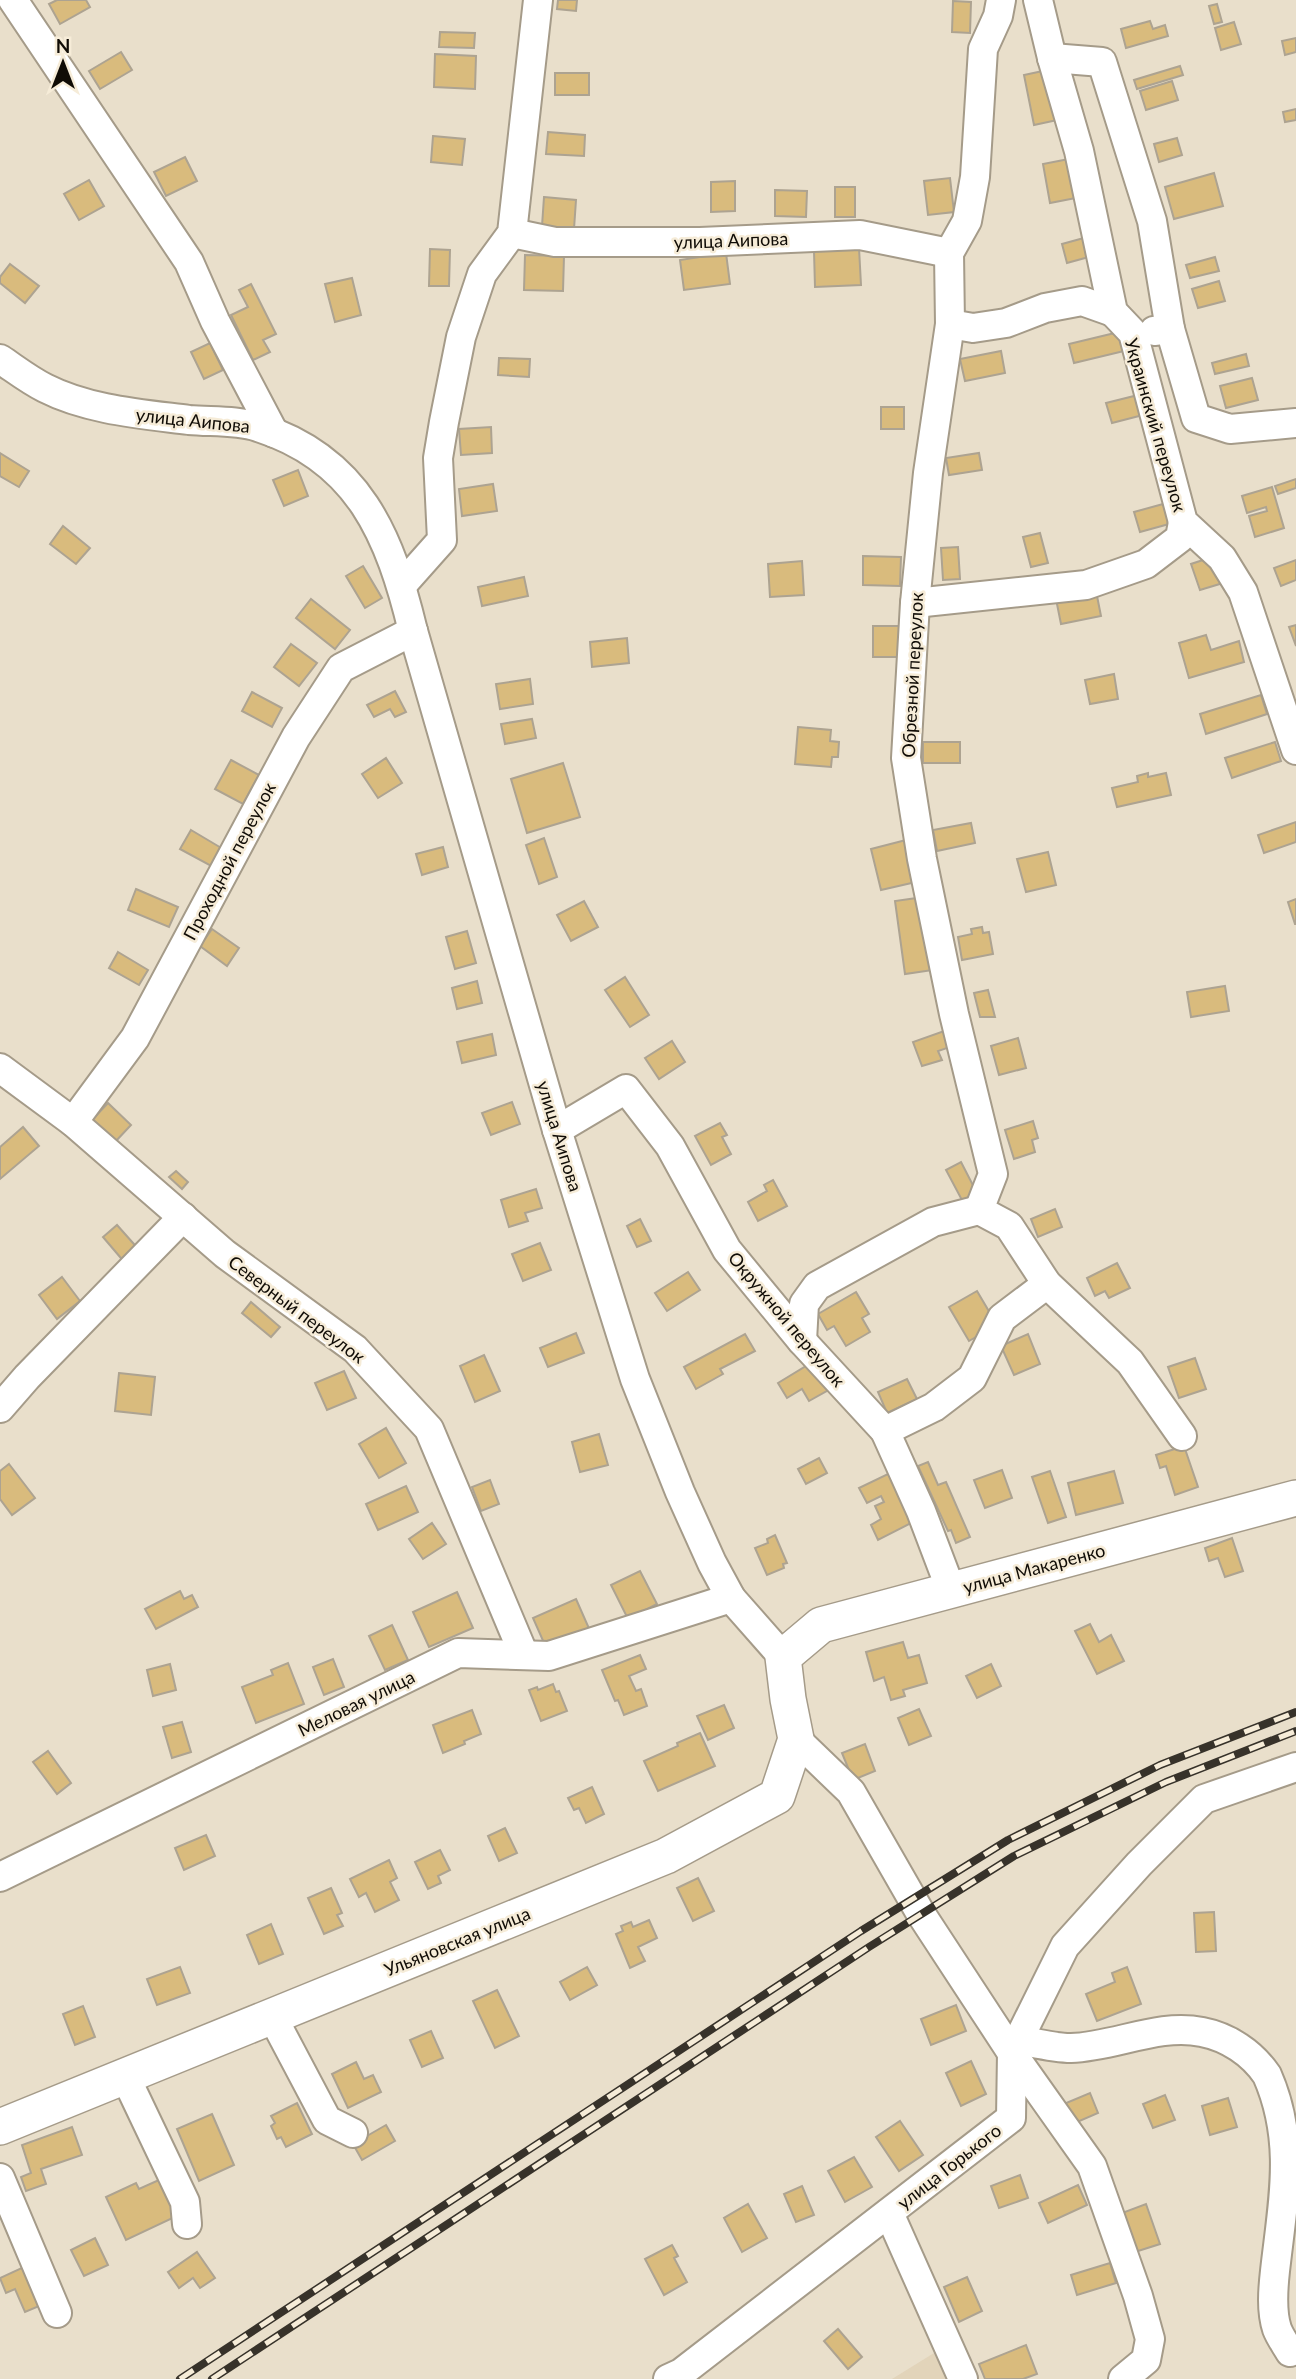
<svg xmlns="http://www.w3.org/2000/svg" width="1296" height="2379" font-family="Lato,sans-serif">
<rect width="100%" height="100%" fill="#e9dfcb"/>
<!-- built -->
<polygon fill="#e2d4ba" points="934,2353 947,2379 892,2379"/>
<!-- building -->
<g fill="#d9bb7d" stroke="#ada391" stroke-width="2">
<polygon points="57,0 86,0 90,7 60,24 49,4"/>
<polygon points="558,0 577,0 576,11 557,9"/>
<polygon points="953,1 971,2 970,33 952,32"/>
<polygon points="1217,4 1222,22 1214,24 1209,6"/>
<polygon points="1150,21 1153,29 1165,25 1168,36 1126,48 1121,29"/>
<polygon points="1234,22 1241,44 1221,50 1215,28"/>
<polygon points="440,32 475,33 474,48 439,47"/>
<polygon points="1296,38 1296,52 1285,55 1282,41"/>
<polygon points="121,52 132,70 100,89 89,71"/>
<polygon points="435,54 476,56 475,89 434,87"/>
<polygon points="1180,66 1183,75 1137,89 1134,80"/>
<polygon points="1052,69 1062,119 1034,125 1024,75"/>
<rect x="555" y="73" width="34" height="22"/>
<polygon points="1172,81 1178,100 1146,110 1140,91"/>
<polygon points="1296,109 1296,120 1285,122 1283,112"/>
<polygon points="548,132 585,135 584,156 546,154"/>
<polygon points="433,136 465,139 462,165 431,162"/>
<polygon points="1177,138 1182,155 1159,162 1154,144"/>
<polygon points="185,157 197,181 166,196 154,172"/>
<polygon points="1074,158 1081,197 1050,203 1043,164"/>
<polygon points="1214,173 1223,206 1174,219 1165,187"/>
<polygon points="950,178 954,212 928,215 924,181"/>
<polygon points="89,180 104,206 79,220 64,194"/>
<polygon points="735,181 735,211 711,212 711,182"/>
<rect x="835" y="187" width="20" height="30"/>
<polygon points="775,190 807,191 806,217 775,216"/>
<polygon points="544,197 576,200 574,229 542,226"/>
<polygon points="1091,236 1096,255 1067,263 1062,244"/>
<polygon points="859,248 861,285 815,287 814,251"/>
<polygon points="430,249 450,250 449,286 429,286"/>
<polygon points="726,253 730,284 684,290 680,260"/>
<polygon points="525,255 564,256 563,291 524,290"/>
<polygon points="1215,257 1219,271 1190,278 1186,265"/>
<polygon points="10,264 39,286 25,303 0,283 0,277"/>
<polygon points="352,278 361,315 335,322 325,284"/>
<polygon points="1219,281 1225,301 1198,308 1192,289"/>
<polygon points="251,284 276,334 263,340 270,352 253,360 231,315 248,307 239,290"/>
<polygon points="1119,332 1124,351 1074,363 1069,344"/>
<polygon points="210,343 223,370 204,379 191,352"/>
<polygon points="1001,351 1005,373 965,381 960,359"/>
<polygon points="1246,354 1249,366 1215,374 1212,363"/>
<polygon points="499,358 530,359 529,377 498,375"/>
<polygon points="1252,378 1258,400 1226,408 1220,386"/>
<polygon points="1138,395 1143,415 1112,423 1106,403"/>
<rect x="881" y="407" width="23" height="22"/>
<polygon points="491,427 492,453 461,455 459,429"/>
<polygon points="0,453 29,471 19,487 0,476"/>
<polygon points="979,453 982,470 949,475 946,458"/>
<polygon points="298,470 308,496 284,506 273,480"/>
<polygon points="1296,479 1296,488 1278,494 1275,486"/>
<polygon points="493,484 497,511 462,516 459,489"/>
<polygon points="1272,487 1284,528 1255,537 1249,516 1267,511 1266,507 1247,513 1242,496"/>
<polygon points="1163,504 1169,524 1140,532 1134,512"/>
<polygon points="63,526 90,548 76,564 50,544"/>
<polygon points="1040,533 1048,563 1031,567 1023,537"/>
<polygon points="958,547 960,579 943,580 941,548"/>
<polygon points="863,556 901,557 900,586 863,585"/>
<polygon points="1215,556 1223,583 1200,590 1191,564"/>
<polygon points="1296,560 1296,580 1281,586 1274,568"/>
<polygon points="802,561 804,595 770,597 768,564"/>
<polygon points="363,566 382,598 365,608 346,576"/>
<polygon points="524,577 528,596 482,606 478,587"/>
<polygon points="1096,591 1101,616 1061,624 1056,599"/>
<polygon points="311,599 350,630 335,649 296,618"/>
<polygon points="1296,625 1296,646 1289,627"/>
<rect x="873" y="626" width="29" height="31"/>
<polygon points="1206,635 1211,650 1239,641 1244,662 1189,678 1179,643"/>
<polygon points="627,638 629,663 592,667 590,642"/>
<polygon points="291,644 317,663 299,686 274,667"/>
<polygon points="1114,674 1118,699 1090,704 1085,680"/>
<polygon points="530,679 533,704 500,709 496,684"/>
<polygon points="395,691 406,712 395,717 390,709 374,717 367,705"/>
<polygon points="252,692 282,708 272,727 242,711"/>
<polygon points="1261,695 1267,714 1206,734 1200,714"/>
<polygon points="532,719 536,738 505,744 501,724"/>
<polygon points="798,727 831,730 830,741 839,742 838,757 832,757 831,767 795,764"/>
<rect x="923" y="742" width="37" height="21"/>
<polygon points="1275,742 1281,761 1232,778 1225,758"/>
<polygon points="386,758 402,783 378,798 362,774"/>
<polygon points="231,760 259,775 243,804 215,789"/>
<polygon points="563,763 580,817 527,833 511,779"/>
<polygon points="1148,773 1148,777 1166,773 1171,795 1117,807 1112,788 1138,782 1137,776"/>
<polygon points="1296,822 1296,842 1264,853 1258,835"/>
<polygon points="971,823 975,843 937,851 933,830"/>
<polygon points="191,830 223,849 213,867 180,849"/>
<polygon points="544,838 557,877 539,884 526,845"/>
<polygon points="906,840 916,882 881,890 871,849"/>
<polygon points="443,847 448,867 422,875 416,854"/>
<polygon points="1048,852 1056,885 1026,892 1017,859"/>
<polygon points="136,889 178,907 169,927 128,910"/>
<polygon points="924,897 933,970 905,974 895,901"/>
<polygon points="1296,899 1296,924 1295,924 1288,902"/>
<polygon points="584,901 598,927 571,941 557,915"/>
<polygon points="982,927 983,933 989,932 993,954 962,960 958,937 972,934 971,929"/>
<polygon points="212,929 239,948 227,966 200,946"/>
<polygon points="467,931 476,963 455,969 446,937"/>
<polygon points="118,952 148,970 139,985 109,968"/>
<polygon points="625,977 649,1015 630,1027 605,990"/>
<polygon points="477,981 482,1003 457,1009 452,988"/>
<polygon points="1225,986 1229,1011 1191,1017 1187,992"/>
<polygon points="988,990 995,1017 980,1017 974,993"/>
<polygon points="947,1030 953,1046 938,1051 942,1060 922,1066 913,1042"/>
<polygon points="492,1034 496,1055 462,1063 457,1042"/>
<polygon points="1018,1038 1026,1068 999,1075 991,1046"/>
<polygon points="672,1041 685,1062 659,1079 645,1058"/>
<polygon points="512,1102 520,1124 491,1135 482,1113"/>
<polygon points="108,1103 131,1125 115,1142 92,1120"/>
<polygon points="1033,1121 1038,1138 1032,1140 1035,1152 1014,1159 1005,1130"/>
<polygon points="720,1123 727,1135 722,1137 731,1154 711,1165 695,1136"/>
<polygon points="23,1127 39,1146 0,1179 0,1147"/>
<polygon points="961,1162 978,1195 963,1202 946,1170"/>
<polygon points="176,1171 188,1182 182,1189 169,1177"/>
<polygon points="773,1180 787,1206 758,1221 748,1202 767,1191 764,1185"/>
<polygon points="536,1189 542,1208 525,1213 528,1221 509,1227 501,1200"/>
<polygon points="1055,1209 1062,1227 1038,1237 1031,1219"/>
<polygon points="640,1219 651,1241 637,1247 627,1226"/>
<polygon points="117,1225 141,1252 126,1264 103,1237"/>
<polygon points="540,1243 551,1270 523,1281 512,1254"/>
<polygon points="1117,1263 1130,1288 1109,1298 1105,1291 1095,1296 1087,1278"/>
<polygon points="688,1272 700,1290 667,1311 655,1293"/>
<polygon points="62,1277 80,1301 57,1319 39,1295"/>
<polygon points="977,1291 997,1325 969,1341 949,1307"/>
<polygon points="856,1292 869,1314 862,1318 870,1332 846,1346 834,1326 827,1330 818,1314"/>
<polygon points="251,1302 280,1327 271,1337 242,1313"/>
<polygon points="576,1333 584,1353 548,1367 540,1348"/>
<polygon points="745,1334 755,1351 720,1369 723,1374 696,1389 684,1367"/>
<polygon points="1028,1334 1040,1364 1014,1375 1001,1346"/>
<polygon points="484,1355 500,1391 475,1402 460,1366"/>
<polygon points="1195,1358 1206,1389 1179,1398 1168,1367"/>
<polygon points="816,1360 832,1388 809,1401 802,1389 787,1398 778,1383"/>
<polygon points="344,1371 356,1398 327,1410 315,1383"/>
<polygon points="119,1373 155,1377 151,1415 115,1411"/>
<polygon points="907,1379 917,1399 887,1413 878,1392"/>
<polygon points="386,1428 406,1463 379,1478 359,1444"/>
<polygon points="599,1434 608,1465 580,1472 572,1442"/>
<polygon points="1184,1446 1198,1487 1175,1495 1166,1466 1160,1468 1156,1455"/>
<polygon points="819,1458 827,1473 806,1484 798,1469"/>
<polygon points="928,1462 938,1485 946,1482 970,1537 956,1543 951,1530 948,1531 918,1466"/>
<polygon points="9,1464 35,1498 12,1515 0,1499 0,1471"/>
<polygon points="1002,1470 1012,1498 985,1508 974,1480"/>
<polygon points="1050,1471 1066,1517 1048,1523 1032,1477"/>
<polygon points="1114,1471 1123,1503 1076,1515 1068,1483"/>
<polygon points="890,1473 915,1521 878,1540 871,1525 881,1519 875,1506 884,1502 881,1496 867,1503 859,1488"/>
<polygon points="490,1480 499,1504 481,1511 472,1487"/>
<polygon points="406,1486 418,1512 378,1530 366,1504"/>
<polygon points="432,1523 446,1544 423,1559 409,1539"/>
<polygon points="775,1535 787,1563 783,1564 784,1568 767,1575 755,1548 768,1543 767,1539"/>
<polygon points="1232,1538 1243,1571 1225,1577 1218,1558 1209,1561 1205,1548"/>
<polygon points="640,1571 657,1604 628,1619 611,1585"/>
<polygon points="180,1591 184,1599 192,1595 198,1607 156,1629 145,1609"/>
<polygon points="457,1592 473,1628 429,1647 413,1612"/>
<polygon points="576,1599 591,1633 548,1652 533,1618"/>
<polygon points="1090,1624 1099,1642 1111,1635 1124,1661 1097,1674 1075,1631"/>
<polygon points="392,1625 408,1660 385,1670 369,1636"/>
<polygon points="903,1642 908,1658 919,1655 927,1683 903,1690 905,1696 891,1700 884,1677 874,1681 866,1652"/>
<polygon points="640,1655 646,1669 629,1676 636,1691 641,1689 647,1706 624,1715 618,1700 615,1701 602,1670"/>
<polygon points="333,1659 344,1687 324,1695 313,1667"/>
<polygon points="288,1663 304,1704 256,1723 242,1687 273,1675 271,1670"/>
<polygon points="170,1664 176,1690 153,1696 147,1670"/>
<polygon points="991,1664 1001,1686 977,1698 966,1676"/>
<polygon points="553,1684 556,1692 559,1691 567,1711 541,1721 529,1690 537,1687 538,1690"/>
<polygon points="724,1705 734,1728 708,1740 697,1716"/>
<polygon points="919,1709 931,1736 909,1745 898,1718"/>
<polygon points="472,1710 481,1734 464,1741 465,1744 443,1753 433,1725"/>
<polygon points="182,1722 191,1752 172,1758 163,1727"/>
<polygon points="700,1733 715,1766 658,1791 644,1761 678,1746 677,1743"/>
<polygon points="865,1744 875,1771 853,1780 842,1753"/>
<polygon points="48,1751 71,1783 57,1794 33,1762"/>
<polygon points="592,1787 604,1814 586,1823 579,1808 574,1810 568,1798"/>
<polygon points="505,1828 517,1853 499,1861 488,1836"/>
<polygon points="206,1835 215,1856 184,1870 175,1848"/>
<polygon points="440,1850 450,1870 438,1876 441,1883 428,1889 415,1862"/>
<polygon points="389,1860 397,1878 390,1882 399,1900 375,1912 366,1893 359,1897 350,1879"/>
<polygon points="698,1878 714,1911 693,1921 677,1888"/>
<polygon points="331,1888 342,1913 337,1915 343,1926 324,1934 308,1898"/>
<polygon points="1214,1912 1216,1951 1196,1952 1194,1913"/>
<polygon points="649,1920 657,1938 638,1947 645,1961 630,1968 616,1934 623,1931 621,1926 631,1922 633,1927"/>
<polygon points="271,1924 283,1954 259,1964 247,1935"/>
<polygon points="180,1967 190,1993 157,2005 147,1979"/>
<polygon points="587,1967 597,1985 570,2000 560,1982"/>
<polygon points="1127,1967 1141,2004 1097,2021 1086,1994 1115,1982 1112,1973"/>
<polygon points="497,1990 519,2036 495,2048 473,2001"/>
<polygon points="956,2005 966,2031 931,2045 921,2019"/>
<polygon points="83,2006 95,2037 75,2045 63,2014"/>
<polygon points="431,2031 443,2058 422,2067 410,2040"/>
<polygon points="971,2061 986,2094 961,2106 946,2073"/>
<polygon points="356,2062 364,2079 373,2075 381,2092 348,2108 332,2074"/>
<polygon points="1090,2093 1098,2113 1068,2126 1059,2106"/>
<polygon points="1165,2095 1175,2120 1153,2128 1143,2104"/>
<polygon points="1228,2098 1237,2127 1210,2135 1202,2106"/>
<polygon points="297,2103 312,2134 286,2147 281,2137 277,2139 271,2126 275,2123 271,2116"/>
<polygon points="212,2114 234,2165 199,2181 177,2129"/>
<polygon points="900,2121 923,2155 899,2171 876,2137"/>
<polygon points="386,2125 395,2141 362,2160 353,2144"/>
<polygon points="72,2127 82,2155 41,2169 46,2184 26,2191 21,2177 31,2173 22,2145"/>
<polygon points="854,2157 872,2187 845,2202 828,2171"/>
<polygon points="1020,2175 1028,2198 999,2208 991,2186"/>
<polygon points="168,2176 179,2215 126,2240 106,2197 136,2183 139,2189"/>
<polygon points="1078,2185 1087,2205 1048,2223 1039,2203"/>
<polygon points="802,2186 814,2215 796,2222 784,2194"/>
<polygon points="748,2204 767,2238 742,2252 724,2218"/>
<polygon points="1146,2204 1160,2244 1135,2252 1122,2213"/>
<polygon points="95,2238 108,2265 84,2276 71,2250"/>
<polygon points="672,2245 678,2256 674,2258 687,2282 664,2295 645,2259"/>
<polygon points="197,2252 215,2278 200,2288 193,2278 179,2288 168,2272"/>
<polygon points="1110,2263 1116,2283 1077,2295 1071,2275"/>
<polygon points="26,2266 44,2304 25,2312 15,2289 6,2293 0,2278"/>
<polygon points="967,2277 982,2311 959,2322 944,2287"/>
<polygon points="838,2329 862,2357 848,2369 824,2341"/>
<polygon points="1026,2345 1037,2374 1023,2379 985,2379 979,2364"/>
</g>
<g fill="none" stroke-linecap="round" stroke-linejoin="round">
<defs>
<g id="minor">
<polyline points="13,0 189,262 215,321 274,433"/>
<polyline points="1001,0 998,16 983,49 975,177 967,221 949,253 950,324 928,473 915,603 906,758 922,859 954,1014 993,1174 979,1210 1009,1226 1047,1284 1130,1362 1182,1436"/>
<polyline points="1038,0 1052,58 1079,151 1113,312 1133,333 1183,522 1222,558 1243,592 1296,750"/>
<polyline points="1052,58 1102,62 1152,221 1170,329"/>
<polyline points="512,233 555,242 700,242 860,235 949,253"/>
<polyline points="950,324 973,328 1006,323 1045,308 1082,301 1113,312"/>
<polyline points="1154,331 1170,329 1196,418 1230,429 1296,423"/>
<path d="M 0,359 C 15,369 29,380 45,388 C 88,410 142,414 189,420 C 211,422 237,420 258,427 C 359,459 390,536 413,631 L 557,1130 L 635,1379 L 680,1492 L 712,1563 L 731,1598 L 783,1657"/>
<polyline points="402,585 442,540 438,458 444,422 461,337 482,274 512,233 538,0"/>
<polyline points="915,603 1086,585 1146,564 1180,538 1183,522"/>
<polyline points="0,1068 73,1122 225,1254 355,1349 429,1429 524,1655"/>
<polyline points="73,1122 135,1038 296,737 341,668 413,631"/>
<polyline points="557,1130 626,1089 670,1146 727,1250 802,1341 885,1431 921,1511 951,1590"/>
<polyline points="802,1341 804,1304 817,1286 933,1222 979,1210"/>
<polyline points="0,1408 27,1377 183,1217"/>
<polyline points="885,1431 934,1407 972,1378 1002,1318 1047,1284"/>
<polyline points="796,1739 851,1792 921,1914 1012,2053 1092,2166 1138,2296 1150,2339 1146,2360 1123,2379"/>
<polyline points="0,1877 458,1653 549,1656 731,1598"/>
<polyline points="272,2016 327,2120 353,2133"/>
<path d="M 1019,2040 C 1035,2043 1054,2048 1071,2048 C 1115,2047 1158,2023 1202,2032 C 1228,2037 1252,2053 1267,2075 C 1296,2141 1283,2200 1275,2271 C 1273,2289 1271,2311 1277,2329 C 1280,2337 1286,2345 1290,2352"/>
<polyline points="125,2076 185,2202 187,2224"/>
<polyline points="0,2178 57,2313"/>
<polyline points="889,2213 963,2379"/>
<polyline points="668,2379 681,2373 1011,2118 1012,2053 1065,1946 1139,1864 1204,1799 1296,1767"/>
</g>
<polyline id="major" points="0,2127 666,1856 777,1796 796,1739 788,1699 783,1657 821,1625 1296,1498"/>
</defs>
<!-- minor casing -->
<use href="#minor" stroke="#a59b89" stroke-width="32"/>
<!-- major casing -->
<use href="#major" stroke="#a59b89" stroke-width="38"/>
<!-- minor -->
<use href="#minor" stroke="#fff" stroke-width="28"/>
<!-- major -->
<use href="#major" stroke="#fff" stroke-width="35"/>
<defs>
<g id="rail">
<polyline points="180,2379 861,1931 1008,1840 1160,1765 1296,1712"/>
<polyline points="212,2379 869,1947 1014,1856 1166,1782 1296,1731"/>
</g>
</defs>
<!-- rail casing -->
<use href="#rail" stroke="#37322a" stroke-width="8"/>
<!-- rail -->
<use href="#rail" stroke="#f6ecd8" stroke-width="5" stroke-dasharray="16" stroke-linecap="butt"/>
</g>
<g text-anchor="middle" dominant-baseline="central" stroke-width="5" stroke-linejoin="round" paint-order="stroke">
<!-- street labels -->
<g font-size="18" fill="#100c06" stroke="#f6ecd8">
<text transform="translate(731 240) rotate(-2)">улица Аипова</text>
<text transform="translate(193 420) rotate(6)">улица Аипова</text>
<text transform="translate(1156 425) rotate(74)">Украинский переулок</text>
<text transform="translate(912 675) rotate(-87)">Обрезной переулок</text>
<text transform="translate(229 861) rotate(-62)">Проходной переулок</text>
<text transform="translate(560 1136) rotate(73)">улица Аипова</text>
<text transform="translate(297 1309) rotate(37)">Северный переулок</text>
<text transform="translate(787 1319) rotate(50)">Окружной переулок</text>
<text transform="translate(1034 1568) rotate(-15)">улица Макаренко</text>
<text transform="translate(356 1703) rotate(-26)">Меловая улица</text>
<text transform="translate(457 1941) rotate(-22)">Ульяновская улица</text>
<text transform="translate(949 2166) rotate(-38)">улица Горького</text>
</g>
</g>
<!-- north arrow -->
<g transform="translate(63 63)" stroke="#f6ecd8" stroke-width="5" paint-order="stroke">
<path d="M0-5L12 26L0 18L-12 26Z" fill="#100c06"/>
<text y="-10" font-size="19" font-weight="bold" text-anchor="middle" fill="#100c06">N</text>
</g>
</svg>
